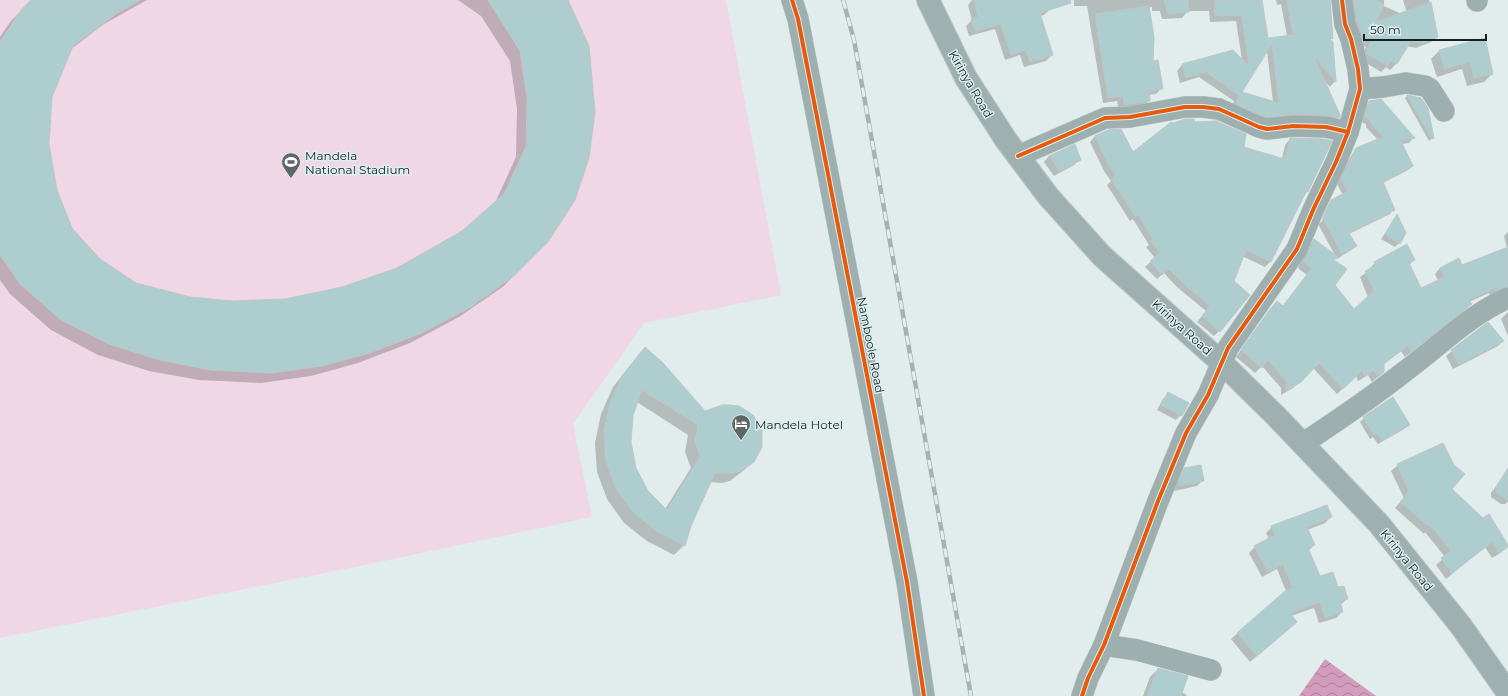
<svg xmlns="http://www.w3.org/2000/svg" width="1508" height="696" font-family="Montserrat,sans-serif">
<defs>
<pattern id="water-waves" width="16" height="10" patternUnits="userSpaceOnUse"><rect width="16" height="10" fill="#d39cbc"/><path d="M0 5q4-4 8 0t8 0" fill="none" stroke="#aa7f98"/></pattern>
</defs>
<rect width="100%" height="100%" fill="#e1ecec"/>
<!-- green -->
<polygon fill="#efd7e5" points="0,0 726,0 781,295 644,323 573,424 592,517 360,566 0,638"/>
<!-- water -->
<polygon fill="url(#water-waves)" points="1325,659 1376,696 1299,696"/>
<!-- shadow -->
<g fill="#0003" fill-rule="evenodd">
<polygon points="32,0 147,0 104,24 70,50 51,97 48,144 56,190 72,229 99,259 136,284 190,298 232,302 285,300 342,288 398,269 463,231 495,203 516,157 517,109 510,61 481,16 458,0 567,0 515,274 504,286 459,317 410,343 358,363 311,376 261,383 199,380 149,371 98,355 51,330 10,294 0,280 0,37 11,21"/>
<polygon points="972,0 1047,0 1050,9 1044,15 1040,16 1052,55 1046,61 1024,67 1020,55 1005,60 995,29 969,36 966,26 972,20 968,5"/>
<path d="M 1074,0 L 1261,0 L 1267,39 L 1287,36 L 1281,4 L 1277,5 L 1276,0 L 1330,0 L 1332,38 L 1330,40 L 1332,43 L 1335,81 L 1330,87 L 1324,80 L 1339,117 L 1333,123 L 1261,122 L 1231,110 L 1234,101 L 1199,77 L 1180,83 L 1177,71 L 1182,65 L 1242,60 L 1236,21 L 1210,22 L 1209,11 L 1188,11 L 1182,18 L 1162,19 L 1160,11 L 1152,11 L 1152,7 L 1148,8 L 1152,62 L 1162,88 L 1156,94 L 1148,95 L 1149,101 L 1143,107 L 1119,111 L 1117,101 L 1103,103 L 1087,6 L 1074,6 ZM 1267,51 L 1273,102 L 1241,92 Z"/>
<polygon points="1352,0 1384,0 1384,6 1408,17 1403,0 1429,0 1437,37 1431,42 1416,48 1406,46 1396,64 1390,70 1386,67 1381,72 1361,60 1361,57 1366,47 1357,43"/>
<polygon points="1484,39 1492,74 1484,82 1467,86 1462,69 1437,77 1431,59 1439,51"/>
<polygon points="1407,96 1421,99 1433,138 1430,140 1429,141 1405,98"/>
<polygon points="1370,102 1413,138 1409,143 1401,144 1412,166 1408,170 1383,183 1394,209 1390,214 1349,234 1356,246 1351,250 1337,259 1318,224 1327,206 1328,205 1320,222 1321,223 1331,202 1343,195 1337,184 1352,154 1357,149 1378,140 1366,127 1366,124 1363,123 1361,121 1365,106"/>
<polygon points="1194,123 1243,148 1282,159 1285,145 1290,139 1330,141 1308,191 1303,196 1270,262 1265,267 1242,256 1233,282 1219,331 1214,336 1197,322 1206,311 1177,287 1164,273 1157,279 1145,267 1155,258 1146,247 1149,245 1133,219 1130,221 1107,185 1111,181 1104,171 1090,142 1095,136 1108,131 1132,153 1173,125"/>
<polygon points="1049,156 1079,160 1074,165 1054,176 1044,162"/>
<polygon points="1397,216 1399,243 1395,247 1381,239"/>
<polygon points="1508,232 1508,289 1490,296 1489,293 1469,302 1471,304 1465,310 1405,357 1401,351 1383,365 1383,372 1372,382 1368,375 1358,381 1356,376 1337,394 1313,368 1293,388 1281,395 1281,388 1262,366 1255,373 1236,357 1271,308 1282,307 1307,275 1298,268 1308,246 1314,240 1333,260 1334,285 1354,310 1368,297 1360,277 1370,270 1369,269 1375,263 1414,260 1409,265 1421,289 1438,281 1435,274 1440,268 1462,266 1507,248 1504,236"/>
<polygon points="1508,312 1508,336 1501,319"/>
<polygon points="1503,341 1498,346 1453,369 1446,356 1452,351"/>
<path d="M 645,348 L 705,412 L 754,461 L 743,471 L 730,481 L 722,483 L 709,482 L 690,525 L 684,545 L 674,555 L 647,541 L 624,523 L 607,499 L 597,472 L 595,443 L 601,414 L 613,387 L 636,358 ZM 637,402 L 688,435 L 685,452 L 691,468 L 665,509 L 647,492 L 635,468 L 630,442 L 632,415 Z"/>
<polygon points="1168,394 1181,415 1176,420 1157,410 1163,399"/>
<polygon points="1364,418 1408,424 1404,429 1378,444 1373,437 1370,439 1360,422"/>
<polygon points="1398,465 1451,489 1508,546 1502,552 1492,558 1485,547 1446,579 1436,565 1445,557 1425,532 1424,534 1395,508 1404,498 1391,471"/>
<polygon points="1185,469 1203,480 1197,486 1174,491 1179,475"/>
<polygon points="1505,474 1508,476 1508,502 1505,504 1501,504 1491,497 1491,493"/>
<polygon points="1331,517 1325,523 1307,530 1314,545 1308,551 1320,578 1337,589 1347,599 1340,605 1342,612 1336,618 1319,623 1314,608 1291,616 1290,628 1250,662 1231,639 1286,591 1277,569 1262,577 1249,553 1255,547 1269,539 1266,533 1272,527"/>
<polygon points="1158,669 1181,692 1187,695 1186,696 1143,696 1150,677"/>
</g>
<!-- building -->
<g fill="#adcdce" stroke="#bfc7c8" fill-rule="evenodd">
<polygon points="31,0 140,0 116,14 73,46 52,97 49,144 57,190 72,228 100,259 136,283 190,297 232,301 285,299 342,287 397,268 462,231 504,194 526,146 527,98 520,51 488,0 568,0 589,46 595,112 589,158 575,200 548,242 515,275 471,307 422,333 370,353 322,366 272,373 210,370 160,360 109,344 61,320 20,284 0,255 0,42 22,9"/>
<polygon points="974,0 1070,0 1071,3 1040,13 1053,55 1030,62 1026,50 1011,55 1001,24 975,31 971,19 978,17"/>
<polygon points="1164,0 1188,0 1189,12 1168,14"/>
<path d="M 1215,0 L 1262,0 L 1268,38 L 1293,35 L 1287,0 L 1330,0 L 1333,39 L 1327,36 L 1333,42 L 1336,82 L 1314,56 L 1340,115 L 1340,118 L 1327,115 L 1293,114 L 1268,117 L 1263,116 L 1236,104 L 1239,95 L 1206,72 L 1186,78 L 1182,64 L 1233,50 L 1249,66 L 1242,15 L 1215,16 ZM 1272,44 L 1279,103 L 1242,92 Z"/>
<polygon points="1354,0 1375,0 1384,4 1376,22 1431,2 1438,37 1423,43 1411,41 1397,64 1391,61 1388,66 1367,54 1366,51 1371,41 1363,37 1357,21"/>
<polygon points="1149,6 1154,37 1153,61 1158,60 1163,89 1149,91 1150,101 1124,105 1123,96 1108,98 1095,14"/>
<polygon points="1485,38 1493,74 1474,78 1470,62 1445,69 1439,50"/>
<polygon points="1407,95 1421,98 1428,108 1434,138 1432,139"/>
<polygon points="1381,99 1415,138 1401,141 1413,166 1383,182 1395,210 1349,233 1357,246 1342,255 1323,218 1331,200 1348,191 1341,179 1356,148 1383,137 1370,122 1370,119 1368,119 1365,116 1369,101"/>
<polygon points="1186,119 1194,119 1195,122 1216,121 1246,134 1244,147 1284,159 1285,155 1286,156 1290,138 1324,139 1332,141 1308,192 1307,190 1271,262 1246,250 1234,281 1250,295 1220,332 1202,316 1210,306 1182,282 1169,269 1162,275 1150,261 1160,253 1151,241 1153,239 1138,215 1135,216 1111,179 1116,176 1109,166 1095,136 1108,130 1121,129 1133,152 1171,122 1173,123"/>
<polygon points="1075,144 1081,160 1060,171 1049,156"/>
<polygon points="1397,214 1406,233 1400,244 1385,234"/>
<polygon points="1314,239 1338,257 1334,260 1347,269 1335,285 1354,309 1374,291 1365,271 1376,266 1374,262 1407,244 1415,260 1409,263 1421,288 1445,277 1440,268 1459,258 1462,265 1508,247 1508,286 1496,291 1495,288 1469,300 1472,304 1411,352 1408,346 1384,363 1384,372 1378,377 1374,370 1365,376 1362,371 1343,389 1319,363 1301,382 1286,391 1287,382 1268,360 1262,368 1241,350 1268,312 1277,301 1283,306 1312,268 1303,262 1308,254"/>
<polygon points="1488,322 1504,341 1459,364 1451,350"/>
<path d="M 645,347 L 663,363 L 705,411 L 722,405 L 730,405 L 739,406 L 753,415 L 762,430 L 762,447 L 754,462 L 741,471 L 732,473 L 715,473 L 691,526 L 685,546 L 657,531 L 634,513 L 616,489 L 606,461 L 604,432 L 610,403 L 622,376 ZM 642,390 L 698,425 L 695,441 L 700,457 L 667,510 L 648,491 L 636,468 L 631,442 L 633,415 Z"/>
<polygon points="1168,392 1189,403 1182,416 1161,405"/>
<polygon points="1393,397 1410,425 1382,441 1377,433 1374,435 1363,417"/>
<polygon points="1443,443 1454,465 1465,474 1452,489 1483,518 1489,514 1508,545 1508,547 1499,553 1492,542 1452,573 1441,558 1451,551 1432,527 1431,528 1400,502 1409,492 1397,464"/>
<polygon points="1201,465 1204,481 1179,486 1179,481 1184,468"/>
<polygon points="1508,468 1508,500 1496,492 1496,487"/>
<polygon points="1327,505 1332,517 1307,527 1315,545 1308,548 1320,576 1333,572 1338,587 1344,586 1348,599 1340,601 1343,612 1325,618 1320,602 1290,613 1297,622 1257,656 1237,633 1285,591 1293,588 1283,564 1268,572 1254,546 1275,535 1271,526"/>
<polygon points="1158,668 1188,676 1181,696 1147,696"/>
</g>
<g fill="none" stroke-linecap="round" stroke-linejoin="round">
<defs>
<g id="minor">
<polyline points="792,0 798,19 907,582 924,696"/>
<polyline points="1477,0 1477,1"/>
<polyline points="1360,89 1383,87 1406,83 1425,86 1430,89 1444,111"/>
<polyline points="1018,156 1105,118 1130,117 1185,107 1203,107 1219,109 1259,127 1267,129 1293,126 1326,127 1348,132"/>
<path d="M 1302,444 C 1337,421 1371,398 1404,372 C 1438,347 1469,315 1508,298"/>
<polyline points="1104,645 1137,650 1211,670"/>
<polyline points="1082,696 1088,678 1104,645 1158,501 1186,433 1208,395 1228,348 1297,249 1313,210 1336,162 1348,132 1360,89 1358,69 1351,39 1345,24 1342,0"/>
</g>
<polyline id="major" points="928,0 966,78 1006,140 1048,196 1102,256 1221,362 1276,416 1379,524 1461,626 1508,693"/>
</defs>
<!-- minor casing -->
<use href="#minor" stroke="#bec6c6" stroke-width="22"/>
<!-- major casing -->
<use href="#major" stroke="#bec6c6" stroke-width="24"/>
<!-- minor -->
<use href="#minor" stroke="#9eafb0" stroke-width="21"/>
<!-- major -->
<use href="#major" stroke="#9eb0b0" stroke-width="22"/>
<defs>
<polyline id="rail" points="843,0 854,40 971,696"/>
</defs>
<!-- rail casing -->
<use href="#rail" stroke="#a6b2b2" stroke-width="4.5"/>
<!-- rail -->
<use href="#rail" stroke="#ddf0f0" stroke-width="3" stroke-dasharray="9" stroke-linecap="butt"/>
<defs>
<g id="cycleway">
<polyline points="792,0 798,19 907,582 924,696"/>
<polyline points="1018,156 1105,118 1130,117 1185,107 1203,107 1219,109 1259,127 1267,129 1293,126 1326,127 1348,132"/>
<polyline points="1082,696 1088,678 1104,645 1158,501 1186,433 1208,395 1228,348 1297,249 1313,210 1336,162 1348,132 1360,89 1358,69 1351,39 1345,24 1342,0"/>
</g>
</defs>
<!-- cycleway casing -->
<use href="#cycleway" stroke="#ddf0f0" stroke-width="6"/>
<!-- cycleway -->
<use href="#cycleway" stroke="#e8590c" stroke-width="4"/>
</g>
<!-- icons -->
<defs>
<symbol id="stadium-pin" viewBox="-11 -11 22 30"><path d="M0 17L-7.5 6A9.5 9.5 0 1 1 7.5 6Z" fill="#5e6767" stroke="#ddf0f0"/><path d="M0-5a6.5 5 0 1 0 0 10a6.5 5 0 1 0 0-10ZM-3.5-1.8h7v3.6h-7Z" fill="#fff"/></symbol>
<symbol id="hotel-pin" viewBox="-11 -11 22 30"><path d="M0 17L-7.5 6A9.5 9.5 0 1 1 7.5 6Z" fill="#5e6767" stroke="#ddf0f0"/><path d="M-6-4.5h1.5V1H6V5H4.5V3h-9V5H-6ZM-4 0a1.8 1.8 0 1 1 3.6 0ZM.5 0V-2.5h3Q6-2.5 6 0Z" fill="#fff"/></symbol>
</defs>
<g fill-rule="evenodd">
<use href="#stadium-pin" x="280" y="151" width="22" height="30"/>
<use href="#hotel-pin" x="730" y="413" width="22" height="30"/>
</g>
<g text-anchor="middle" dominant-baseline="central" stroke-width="3" stroke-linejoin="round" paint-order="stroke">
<!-- street labels -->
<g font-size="12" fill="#181f20" stroke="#ddf0f0">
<text transform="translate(971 84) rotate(60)">Kirinya Road</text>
<text transform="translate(1182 327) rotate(42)">Kirinya Road</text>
<text transform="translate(871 345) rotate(79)">Namboole Road</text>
<text transform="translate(1407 560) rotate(51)">Kirinya Road</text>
</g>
<!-- poi labels -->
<g font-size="12" fill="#181f20" stroke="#ddf0f0" text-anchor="start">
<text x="305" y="155">Mandela<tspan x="305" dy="14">National Stadium</tspan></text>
<text x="755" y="424">Mandela Hotel</text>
</g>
</g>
<!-- scale -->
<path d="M1364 34v6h122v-6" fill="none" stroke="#181f20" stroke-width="2"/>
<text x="1370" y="34" font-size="12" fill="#181f20" stroke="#ddf0f0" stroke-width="3" paint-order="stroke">50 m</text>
</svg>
